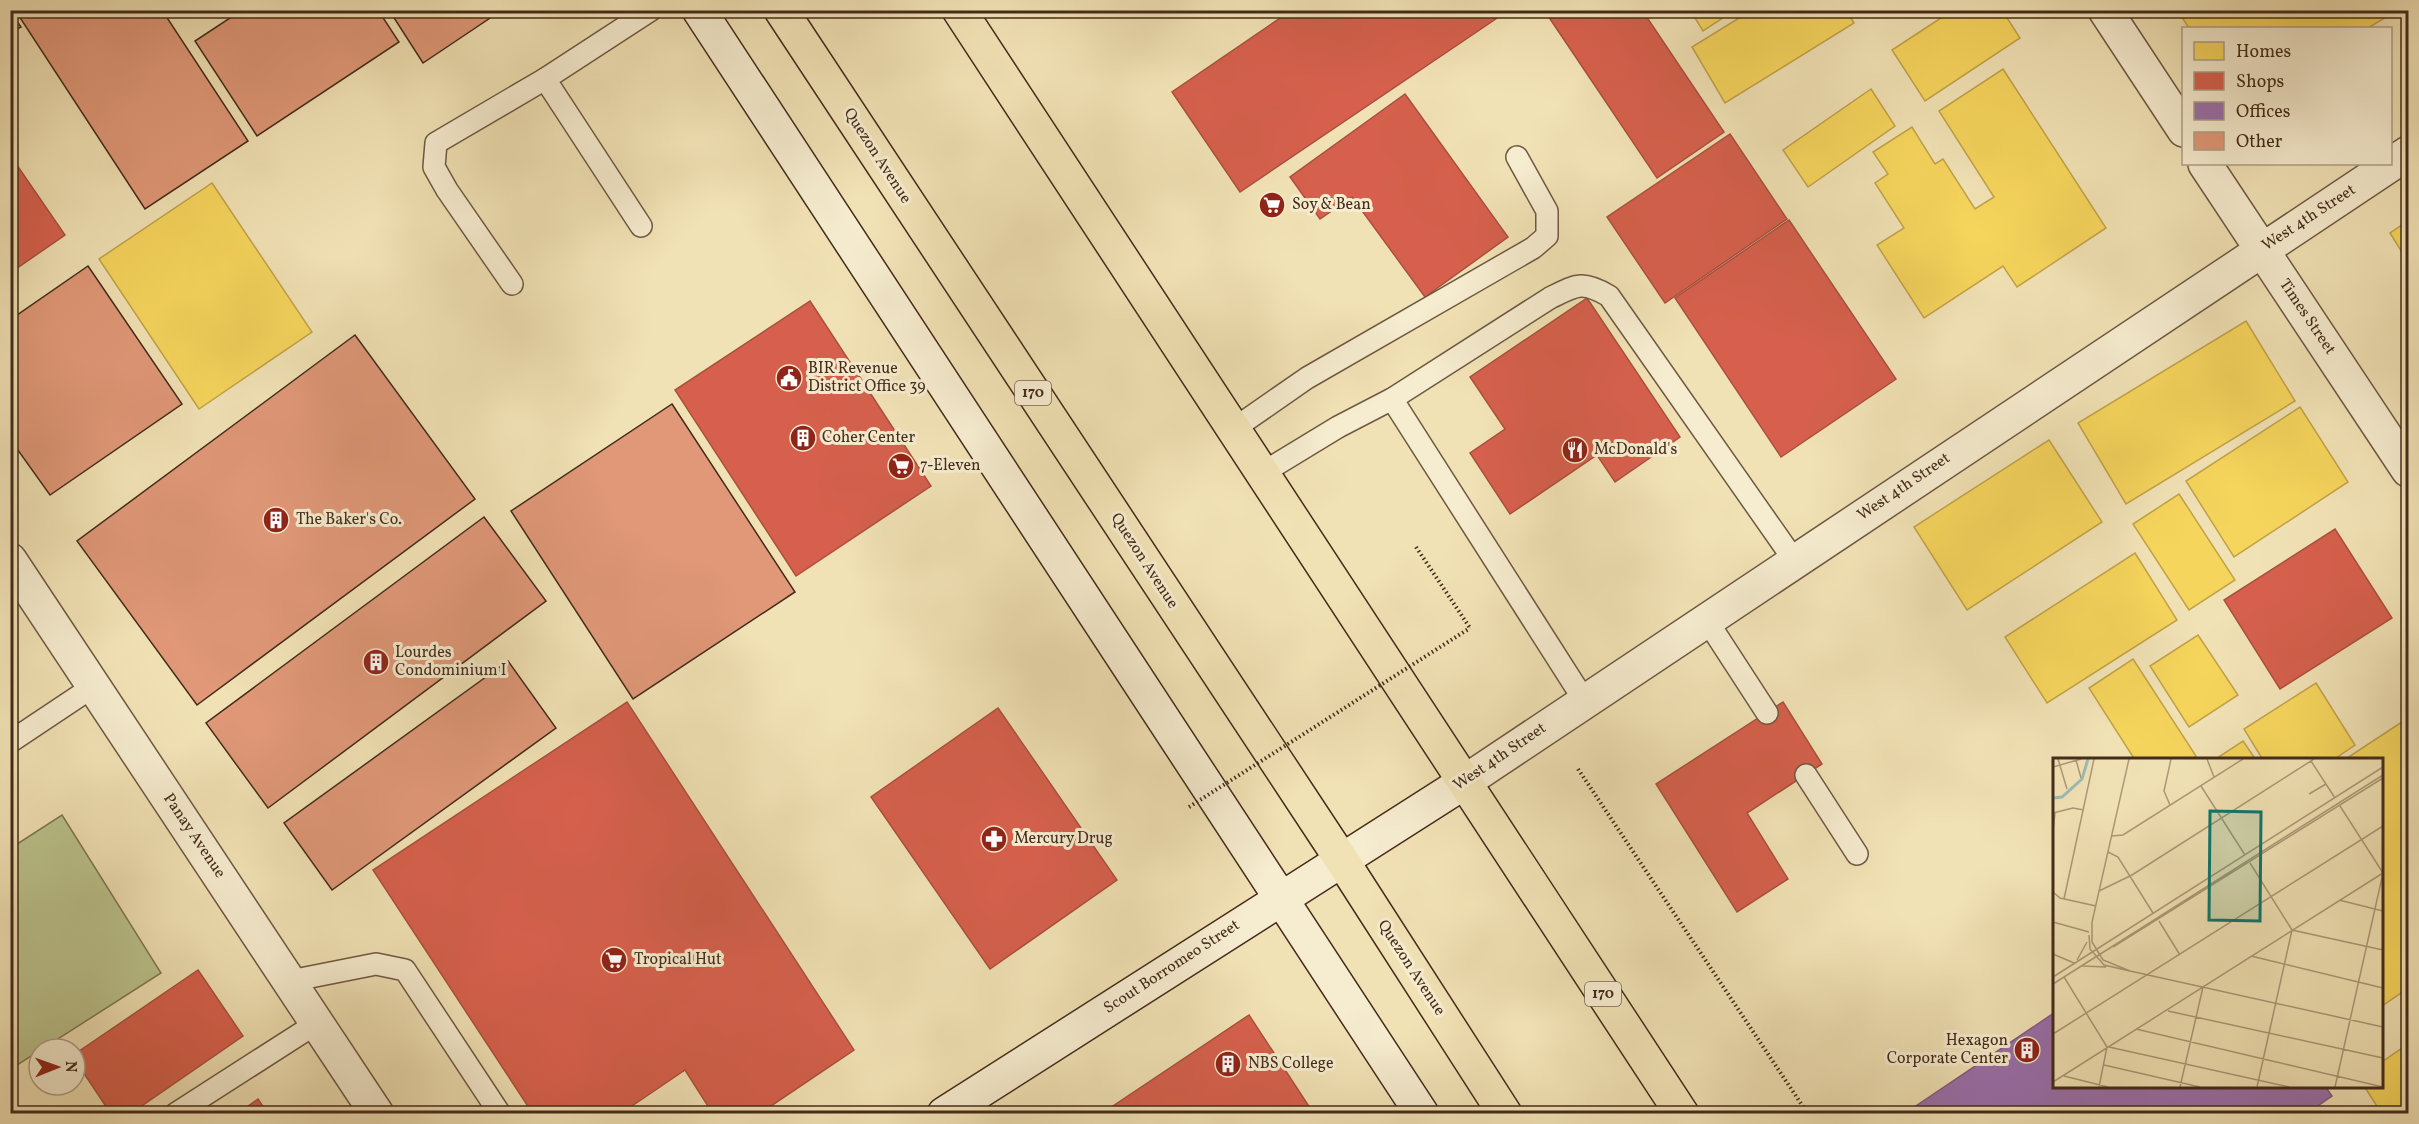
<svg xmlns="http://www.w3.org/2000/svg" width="2419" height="1124" font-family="Vollkorn,serif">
<rect width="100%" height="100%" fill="#f1e2b5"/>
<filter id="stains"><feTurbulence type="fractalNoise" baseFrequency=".00333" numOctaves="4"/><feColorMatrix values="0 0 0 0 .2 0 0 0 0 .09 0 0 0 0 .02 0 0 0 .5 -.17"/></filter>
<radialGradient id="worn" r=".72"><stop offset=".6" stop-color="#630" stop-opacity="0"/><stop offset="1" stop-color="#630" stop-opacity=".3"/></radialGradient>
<!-- green -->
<polygon fill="#bbc38d" stroke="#807754" stroke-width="1.5" points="62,815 161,973 11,1069 11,848"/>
<!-- homes -->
<g fill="#f6d55c" stroke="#c1a248" stroke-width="1.5">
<polygon points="1690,10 1735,10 1703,31"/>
<polygon points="1752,10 1846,10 1854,23 1725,103 1692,47"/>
<polygon points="1953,10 2002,10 2020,38 1925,101 1892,50"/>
<polygon points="2177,10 2392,10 2393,13 2368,28 2189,28"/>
<polygon points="2003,69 2106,228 2017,287 2003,266 1924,318 1877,245 1904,228 1875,183 1888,174 1873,152 1912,127 1935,164 1943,159 1975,209 1994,197 1939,111"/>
<polygon points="1871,89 1895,126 1808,187 1783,150"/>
<polygon points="212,183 312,332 199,409 99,259"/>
<polygon points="2408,221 2408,262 2390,233"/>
<polygon points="2246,321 2295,401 2126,504 2078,423"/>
<polygon points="2300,407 2348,482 2234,557 2186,481"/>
<polygon points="2049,440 2102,522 1967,610 1914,527"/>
<polygon points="2179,494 2235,580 2189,610 2133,524"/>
<polygon points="2135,553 2177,620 2047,703 2005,637"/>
<polygon points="2198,635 2238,695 2189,727 2150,666"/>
<polygon points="2133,659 2196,756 2191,760 2135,760 2089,688"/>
<polygon points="2316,683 2355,745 2333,760 2263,760 2244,729"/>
<polygon points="2408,718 2408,988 2382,1006 2382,760 2344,760"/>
<polygon points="2243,741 2256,760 2214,760"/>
<polygon points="2408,1044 2408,1114 2382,1114 2364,1086 2382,1086 2382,1062"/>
</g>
<!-- shops -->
<g fill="#d6604d" stroke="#aa503e" stroke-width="1.5">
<polygon points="1292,10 1505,10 1506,12 1240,192 1172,92"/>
<polygon points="1544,10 1642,10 1724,132 1657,178"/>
<polygon points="1405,94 1508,237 1425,297 1352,197 1320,219 1290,177"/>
<polygon points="1730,134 1787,219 1665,303 1607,217"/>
<polygon points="10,155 65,235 10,273"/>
<polygon points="1789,220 1896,379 1781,457 1675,298"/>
<polygon points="1587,298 1680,437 1615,482 1597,455 1510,514 1470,453 1505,429 1470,377"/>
<polygon points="810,301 931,486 796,576 675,390"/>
<polygon points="2335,529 2392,618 2280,689 2224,600"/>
<polygon points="627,702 854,1050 759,1114 713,1114 685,1070 620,1114 533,1114 373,870"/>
<polygon points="1783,702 1822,764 1747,813 1788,879 1737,912 1656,784"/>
<polygon points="998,708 1117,880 990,969 871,797"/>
<polygon points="198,970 243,1036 130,1114 111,1114 75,1060 75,1054"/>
<polygon points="1249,1015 1314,1114 1101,1114"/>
<polygon points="258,1099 268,1114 237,1114"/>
</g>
<!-- offices -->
<polygon fill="#9970ab" stroke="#805b80" stroke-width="1.5" points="2054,1013 2054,1086 2325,1086 2332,1096 2306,1114 1904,1114"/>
<!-- building -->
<g fill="#e09878" stroke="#442b1b" stroke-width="1.5">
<polygon points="15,10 162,10 248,141 145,209"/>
<polygon points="242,10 378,10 399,42 257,136 195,41"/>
<polygon points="389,10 502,10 423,63"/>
<polygon points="10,11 21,27 10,33"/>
<polygon points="88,266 182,404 50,495 10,439 10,320"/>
<polygon points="355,335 475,499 197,705 77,541"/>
<polygon points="672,404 795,592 633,699 511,511"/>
<polygon points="484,517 546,601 268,808 206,723"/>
<polygon points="508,661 556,728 332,890 284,823"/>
</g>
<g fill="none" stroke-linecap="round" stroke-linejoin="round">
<defs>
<g id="lane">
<polyline points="641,226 545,79 651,10"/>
<polyline points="512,284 447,190 434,167 436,143 545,79"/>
<polyline points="1392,399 1584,700"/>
<polyline points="1235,428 1307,378 1533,248 1547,236 1547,211 1517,157"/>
<path d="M 1264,472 L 1338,427 L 1392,399 L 1550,298 C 1576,285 1582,280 1609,296 L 1794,560"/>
<polyline points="1706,619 1767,713"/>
<polyline points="10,742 94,686"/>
<polyline points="1806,775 1857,854"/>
<polyline points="290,981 376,964 405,970 500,1114"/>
<polyline points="175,1114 317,1023"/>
</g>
<g id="street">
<polyline points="2105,10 2184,130"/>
<polyline points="2205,164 2408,470"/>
<polyline points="10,560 377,1114"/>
<polyline points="1463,783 2408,153"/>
</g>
<g id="secondary">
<polyline points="699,10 1422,1114"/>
<polyline points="944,1114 1463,783"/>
</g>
<g id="primary">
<polyline points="781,10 1343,862 1505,1114"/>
<path d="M 959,10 C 1201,377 1439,747 1682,1114"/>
</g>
</defs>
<!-- lane casing -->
<use href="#lane" stroke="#6f5942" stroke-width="24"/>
<!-- street casing -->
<use href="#street" stroke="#6f5942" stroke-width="36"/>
<!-- secondary casing -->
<use href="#secondary" stroke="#442b1b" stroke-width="36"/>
<!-- primary casing -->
<use href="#primary" stroke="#442b1b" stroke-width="36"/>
<!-- path -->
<g stroke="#442b1b" stroke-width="4" stroke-dasharray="1.5 3" stroke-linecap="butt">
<polyline points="1416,547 1470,628"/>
<polyline points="1578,769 1808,1114"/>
</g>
<!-- lane -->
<use href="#lane" stroke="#f6eccf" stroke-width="21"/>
<!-- street -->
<use href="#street" stroke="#f6eccf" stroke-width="33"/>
<!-- secondary -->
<use href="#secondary" stroke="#f6eccf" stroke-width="33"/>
<!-- primary -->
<use href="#primary" stroke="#f1e2b5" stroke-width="33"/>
<!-- path-bridge -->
<polyline stroke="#442b1b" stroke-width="4" stroke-dasharray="1.5 3" stroke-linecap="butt" points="1189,807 1470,628"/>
</g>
<!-- icons -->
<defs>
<symbol id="supermarket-disc" viewBox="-11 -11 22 22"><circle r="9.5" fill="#8f2418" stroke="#f6eccf"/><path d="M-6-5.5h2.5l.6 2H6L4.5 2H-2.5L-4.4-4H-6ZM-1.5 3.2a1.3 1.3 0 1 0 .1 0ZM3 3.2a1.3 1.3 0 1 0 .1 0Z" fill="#fff"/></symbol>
<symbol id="civic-disc" viewBox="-11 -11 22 22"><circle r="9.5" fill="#8f2418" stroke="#f6eccf"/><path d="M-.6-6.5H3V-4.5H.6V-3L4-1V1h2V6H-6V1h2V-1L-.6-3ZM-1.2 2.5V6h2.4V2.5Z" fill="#fff"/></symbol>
<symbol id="building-disc" viewBox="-11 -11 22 22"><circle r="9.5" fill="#8f2418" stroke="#f6eccf"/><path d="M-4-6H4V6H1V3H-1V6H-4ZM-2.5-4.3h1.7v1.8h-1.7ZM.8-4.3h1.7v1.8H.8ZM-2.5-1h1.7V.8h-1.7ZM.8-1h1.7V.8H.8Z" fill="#fff"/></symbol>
<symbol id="restaurant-disc" viewBox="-11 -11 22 22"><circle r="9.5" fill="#8f2418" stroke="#f6eccf"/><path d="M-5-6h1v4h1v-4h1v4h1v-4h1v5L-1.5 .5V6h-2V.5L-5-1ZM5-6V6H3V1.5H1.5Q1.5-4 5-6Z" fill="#fff"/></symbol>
<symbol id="pharmacy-disc" viewBox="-11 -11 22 22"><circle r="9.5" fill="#8f2418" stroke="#f6eccf"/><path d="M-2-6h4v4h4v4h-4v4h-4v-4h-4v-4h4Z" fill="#fff"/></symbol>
</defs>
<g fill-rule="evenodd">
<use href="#supermarket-disc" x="1257" y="190" width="30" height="30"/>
<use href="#civic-disc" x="774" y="363" width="30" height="30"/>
<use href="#building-disc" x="788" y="423" width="30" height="30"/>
<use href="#restaurant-disc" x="1560" y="435" width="30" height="30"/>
<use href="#supermarket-disc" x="886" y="451" width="30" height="30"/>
<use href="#building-disc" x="261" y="505" width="30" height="30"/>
<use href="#building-disc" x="361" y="647" width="30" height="30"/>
<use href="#pharmacy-disc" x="979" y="824" width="30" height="30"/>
<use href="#supermarket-disc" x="599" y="945" width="30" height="30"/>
<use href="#building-disc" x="2012" y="1035" width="30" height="30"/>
<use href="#building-disc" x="1213" y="1049" width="30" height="30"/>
</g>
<g text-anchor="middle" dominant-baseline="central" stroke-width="6" stroke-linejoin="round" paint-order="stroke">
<!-- shield labels -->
<g fill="#f6eccf" stroke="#796551" stroke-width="1.5">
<rect x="1015" y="381" width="36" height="24" rx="4.5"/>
<rect x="1585" y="982" width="36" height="24" rx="4.5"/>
</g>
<g font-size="15" font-weight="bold" fill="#442b1b">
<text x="1033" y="393">170</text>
<text x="1603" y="994">170</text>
</g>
<!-- street labels -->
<g font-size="16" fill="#442b1b" stroke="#f6eccf">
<text transform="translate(877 156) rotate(57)">Quezon Avenue</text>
<text transform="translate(2309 218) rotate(-33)">West 4th Street</text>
<text transform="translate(2307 317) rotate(56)">Times Street</text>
<text transform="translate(1904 487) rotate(-34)">West 4th Street</text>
<text transform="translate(1144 561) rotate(57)">Quezon Avenue</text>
<text transform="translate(1500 757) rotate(-34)">West 4th Street</text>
<text transform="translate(194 836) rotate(56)">Panay Avenue</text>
<text transform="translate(1172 967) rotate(-33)">Scout Borromeo Street</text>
<text transform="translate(1411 968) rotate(57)">Quezon Avenue</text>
</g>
<!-- poi labels -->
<g font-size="16" fill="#442b1b" stroke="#f6eccf" text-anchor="start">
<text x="1292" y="205">Soy &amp; Bean</text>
<text x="808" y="369">BIR Revenue<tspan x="808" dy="18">District Office 39</tspan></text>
<text x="822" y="438">Coher Center</text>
<text x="1594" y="450">McDonald's</text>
<text x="920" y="466">7-Eleven</text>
<text x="296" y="520">The Baker's Co.</text>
<text x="395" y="653">Lourdes<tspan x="395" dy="18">Condominium I</tspan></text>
<text x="1014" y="839">Mercury Drug</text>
<text x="634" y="960">Tropical Hut</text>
<text x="2008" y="1041" text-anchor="end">Hexagon<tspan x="2008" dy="18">Corporate Center</tspan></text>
<text x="1248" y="1064">NBS College</text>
</g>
</g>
<!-- overview -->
<g transform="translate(2053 758)">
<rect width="330" height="330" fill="#f1e2b5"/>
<path fill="none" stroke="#9cbcb5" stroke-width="3" d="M 0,40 L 9,39 L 29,21 L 35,1"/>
<path fill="none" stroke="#ac9977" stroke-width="1.5" d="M 5,1 L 14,31M 76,1 L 39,164 L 39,184 L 50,202 L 77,213 L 330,269M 154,1 L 161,19M 23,2 L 28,20M 258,3 L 282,40M 0,9 L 28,1M 148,28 L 192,97M 256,36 L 273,26M 117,47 L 111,33 L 118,1M 287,48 L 330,115M 0,55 L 20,50 L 31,52M 0,73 L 2,55M 59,78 L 70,77 L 190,1M 55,94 L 65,99 L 100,155M 197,105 L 239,172 L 330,192M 46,133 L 79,117 L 261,1M 0,134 L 7,140 L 43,148M 11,141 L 41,1M 286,142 L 330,153M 106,163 L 127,197M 0,164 L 36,174M 36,177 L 37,191 L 51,207 L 77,213M 60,189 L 330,20M 0,196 L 21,205M 198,198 L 330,230M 24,202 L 34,184M 29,208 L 53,209M 0,219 L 330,9M 11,219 L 54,289 L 46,329M 0,226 L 330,17M 115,253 L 330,300M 83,271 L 330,329M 0,276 L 330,68M 56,289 L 236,329M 51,307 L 147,329M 11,318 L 55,329M 0,324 L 330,115M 127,329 L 150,229M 204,329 L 239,172M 282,329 L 330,115"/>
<path fill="#0f766e" fill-opacity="0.15" stroke="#0f766e" stroke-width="3" d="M 157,53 L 208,54 L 207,163 L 156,162 Z"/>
<rect width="330" height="330" fill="none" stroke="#442b1b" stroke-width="3"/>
</g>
<!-- margin -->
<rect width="2419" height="1124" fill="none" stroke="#f1e2b5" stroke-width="36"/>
<rect x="12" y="12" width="2395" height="1100" fill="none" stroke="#442b1b" stroke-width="3"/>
<rect x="18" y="18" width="2383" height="1088" fill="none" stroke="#442b1b" stroke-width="1.5"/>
<!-- legend -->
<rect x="2182" y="27" width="210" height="138" fill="#f6eccf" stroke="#af9f87" stroke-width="1.5"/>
<rect x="2194" y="42" width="30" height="18" fill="#f6d55c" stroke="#af9f87" stroke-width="1.5"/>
<text x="2236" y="57" font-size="18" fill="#442b1b">Homes</text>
<rect x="2194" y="72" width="30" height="18" fill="#d6604d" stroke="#af9f87" stroke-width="1.5"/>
<text x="2236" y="87" font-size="18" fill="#442b1b">Shops</text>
<rect x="2194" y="102" width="30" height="18" fill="#9970ab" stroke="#af9f87" stroke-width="1.5"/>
<text x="2236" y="117" font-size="18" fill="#442b1b">Offices</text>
<rect x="2194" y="132" width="30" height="18" fill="#e09878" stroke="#af9f87" stroke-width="1.5"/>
<text x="2236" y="147" font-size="18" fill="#442b1b">Other</text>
<!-- north arrow -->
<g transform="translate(57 1067) rotate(89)"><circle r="28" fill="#f6eccf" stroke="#af9f87" stroke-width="1.5"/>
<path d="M0-4.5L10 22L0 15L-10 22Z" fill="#8f2418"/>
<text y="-9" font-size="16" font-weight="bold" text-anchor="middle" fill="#442b1b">N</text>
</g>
<rect width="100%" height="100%" filter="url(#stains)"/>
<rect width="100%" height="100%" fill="url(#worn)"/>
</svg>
